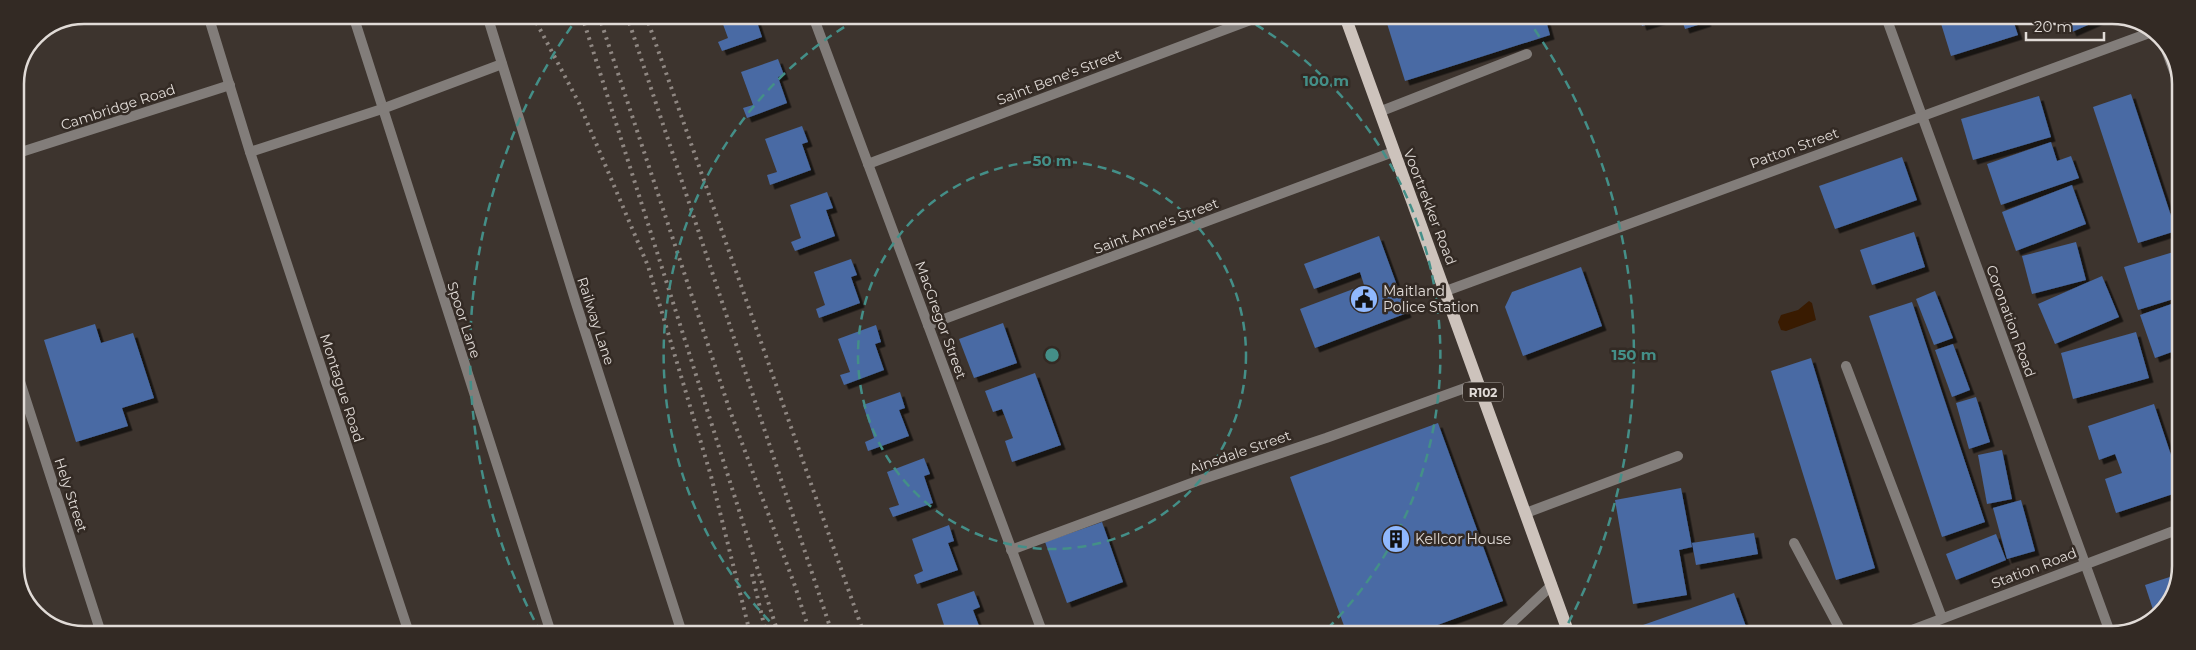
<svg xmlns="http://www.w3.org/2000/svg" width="2196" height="650" font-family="Montserrat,sans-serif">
<defs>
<filter id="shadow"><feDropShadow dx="4.5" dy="4.5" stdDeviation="0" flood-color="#0009"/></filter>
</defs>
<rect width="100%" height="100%" fill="#3d342e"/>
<!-- water -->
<polygon fill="#391b01" points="1809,301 1812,303 1816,320 1786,331 1781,330 1778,322 1781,315 1798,310"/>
<!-- building -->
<g fill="#486aa4" filter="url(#shadow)">
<polygon points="720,16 755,16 762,37 722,51 718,42 728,38"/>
<polygon points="1385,17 1545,17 1550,35 1405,81"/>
<polygon points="1639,17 1671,17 1642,26"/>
<polygon points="1681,17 1705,17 1707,22 1685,29"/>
<polygon points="1939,17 2012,17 2018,35 1951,56"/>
<polygon points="2066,17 2106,17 2072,32"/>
<polygon points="778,59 784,75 778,77 787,103 747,118 743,108 753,105 741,72"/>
<polygon points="2131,94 2176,231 2138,243 2093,107"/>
<polygon points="2039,96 2051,137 1973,160 1961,119"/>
<polygon points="802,126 808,142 802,144 811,170 770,185 767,175 777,172 765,139"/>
<polygon points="2051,142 2057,161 2071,156 2079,178 2001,205 1987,164"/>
<polygon points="1902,157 1917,200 1835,229 1819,186"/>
<polygon points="2072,185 2086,224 2016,251 2002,212"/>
<polygon points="827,192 833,208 826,210 835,236 795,251 791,242 801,238 790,205"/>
<polygon points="1914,232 1925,267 1872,285 1860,250"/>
<polygon points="1379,236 1407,313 1315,348 1300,309 1364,285 1360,272 1314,289 1304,264"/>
<polygon points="2076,242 2086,280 2032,294 2022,256"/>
<polygon points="2180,250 2180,297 2138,310 2124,267"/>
<polygon points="851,259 857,275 851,277 860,303 819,318 816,309 825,305 814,272"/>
<polygon points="1581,267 1602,326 1523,356 1505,307 1512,292"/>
<polygon points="2102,276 2119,317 2055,344 2038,304"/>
<polygon points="1935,291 1953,338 1934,345 1916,299"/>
<polygon points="2180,301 2180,349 2155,358 2140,315"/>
<polygon points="1912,302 1985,522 1942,537 1869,316"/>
<polygon points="1003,323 1017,363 974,378 959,339"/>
<polygon points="95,324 101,343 133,333 154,398 122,408 128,426 76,442 44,340"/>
<polygon points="876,325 881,342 875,344 884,370 844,385 840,375 850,372 838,339"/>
<polygon points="2136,332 2149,378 2073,399 2061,353"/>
<polygon points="1953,344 1970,390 1952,397 1935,350"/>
<polygon points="2180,352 2180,375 2177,376 2171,355"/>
<polygon points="1811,358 1875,568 1836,580 1771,371"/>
<polygon points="1035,373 1061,445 1012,462 1005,441 1013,438 1002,409 993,412 985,391"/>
<polygon points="900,392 905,408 899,410 909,436 868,451 865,442 874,438 863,405"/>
<polygon points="1976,397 1990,442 1969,449 1956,403"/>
<polygon points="2154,404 2179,479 2179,492 2116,513 2105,479 2122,473 2115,454 2099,460 2088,426"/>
<polygon points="1438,423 1503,601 1413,634 1347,634 1290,477"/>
<polygon points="2002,450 2012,499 1987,504 1978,455"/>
<polygon points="924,458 930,474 924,476 933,503 893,517 889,508 899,505 887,472"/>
<polygon points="1681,488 1692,547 1679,550 1687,595 1633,604 1615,500"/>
<polygon points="2021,500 2035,551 2007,559 1993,508"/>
<polygon points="1102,522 1123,582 1067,603 1045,542"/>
<polygon points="949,525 954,541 948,543 958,570 917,584 914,575 923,571 912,539"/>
<polygon points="1754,533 1758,554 1696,565 1692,543"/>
<polygon points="1996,534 2006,560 1956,580 1946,554"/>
<polygon points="2179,574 2179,584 2156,619 2145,585"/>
<polygon points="974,591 980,607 973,610 982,634 947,634 937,604"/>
<polygon points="1734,593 1749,635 1627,634 1626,631"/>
<polygon points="2060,629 2062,635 2043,635 2043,634"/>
</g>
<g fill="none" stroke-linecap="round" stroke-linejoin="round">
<!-- service -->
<g stroke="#827d7a" stroke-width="10">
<polyline points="1379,112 1527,54"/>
<polyline points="1846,366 1942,618"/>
<polyline points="1526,513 1678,456"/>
<polyline points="1794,543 1843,635"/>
<polyline points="1500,634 1552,585"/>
</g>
<!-- minor -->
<g stroke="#827d7a" stroke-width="10">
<polyline points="208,15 250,152 409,633"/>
<polyline points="353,15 551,633"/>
<polyline points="487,15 575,300 682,633"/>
<polyline points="813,16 1043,634"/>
<polyline points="1886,17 2111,635"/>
<polyline points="2162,39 2181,90"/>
<polyline points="250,152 382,109 502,64"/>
<polyline points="15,154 230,85"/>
<polyline points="868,164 1261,16"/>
<polyline points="1446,291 2152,32"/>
<polyline points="928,325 1393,152"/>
<polyline points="15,366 101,633"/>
<polyline points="1011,550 1197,481 1326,438 1479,383"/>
<polyline points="1899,635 2179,529"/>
</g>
<!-- primary -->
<polyline stroke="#cdc3bc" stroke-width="12" points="1345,16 1569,634"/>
<!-- rail -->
<g stroke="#8f8782" stroke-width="4" stroke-dasharray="2.5 5" stroke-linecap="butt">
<polyline points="533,16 579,103 648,266 711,476 750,633"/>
<polyline points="582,16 778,633"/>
<polyline points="599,16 729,408 795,586 810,633"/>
<polyline points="627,16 832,633"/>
<polyline points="646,16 864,634"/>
<polyline points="752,574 766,633"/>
</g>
</g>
<!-- distance rings -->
<g fill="none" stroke="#448f88" stroke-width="2.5" stroke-dasharray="9 6">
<circle cx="1052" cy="355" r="194"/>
<path d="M780 632A388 388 0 0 1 861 17M1243 17A388 388 0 0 1 1324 632"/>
<path d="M541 633A582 582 0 0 1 578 17M1526 17A582 582 0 0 1 1563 633"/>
</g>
<!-- icons -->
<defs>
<symbol id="civic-disc" viewBox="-11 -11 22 22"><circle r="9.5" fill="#90b8fd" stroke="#332a24"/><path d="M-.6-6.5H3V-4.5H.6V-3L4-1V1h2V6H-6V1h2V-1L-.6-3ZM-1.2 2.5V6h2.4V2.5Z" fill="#111"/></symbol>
<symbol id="building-disc" viewBox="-11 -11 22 22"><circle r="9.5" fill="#90b8fd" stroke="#332a24"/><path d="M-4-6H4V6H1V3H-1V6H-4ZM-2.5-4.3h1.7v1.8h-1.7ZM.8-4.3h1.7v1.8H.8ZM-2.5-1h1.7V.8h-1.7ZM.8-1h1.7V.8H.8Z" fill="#111"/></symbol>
</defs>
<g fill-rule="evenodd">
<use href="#civic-disc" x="1348" y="283" width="32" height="32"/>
<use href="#building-disc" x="1380" y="523" width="32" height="32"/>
</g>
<g text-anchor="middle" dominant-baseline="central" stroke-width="5" stroke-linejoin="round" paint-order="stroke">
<!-- shield labels -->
<rect fill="#332a24" stroke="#ada6a1" stroke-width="1" x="1463" y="382.5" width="40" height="19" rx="4"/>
<g font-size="12" font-weight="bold" fill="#e1dbd7">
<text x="1483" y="392">R102</text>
</g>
<!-- street labels -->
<g font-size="14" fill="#e1dbd7" stroke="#332a24">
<text transform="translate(1059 77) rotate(-21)">Saint Bene's Street</text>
<text transform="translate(118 107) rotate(-18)">Cambridge Road</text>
<text transform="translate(1794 148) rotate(-20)">Patton Street</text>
<text transform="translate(1430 207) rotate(69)">Voortrekker Road</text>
<text transform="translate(1156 226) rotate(-21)">Saint Anne's Street</text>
<text transform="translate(464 320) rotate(72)">Spoor Lane</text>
<text transform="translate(941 320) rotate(70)">MacGregor Street</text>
<text transform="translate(596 321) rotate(72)">Railway Lane</text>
<text transform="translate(2011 321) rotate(70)">Coronation Road</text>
<text transform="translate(342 388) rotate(72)">Montague Road</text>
<text transform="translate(1240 452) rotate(-19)">Ainsdale Street</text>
<text transform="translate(71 495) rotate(72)">Hely Street</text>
<text transform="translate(2034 568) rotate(-21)">Station Road</text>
</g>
<!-- poi labels -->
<g font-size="14" fill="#e1dbd7" stroke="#332a24" text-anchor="start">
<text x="1383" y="291">Maitland<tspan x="1383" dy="16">Police Station</tspan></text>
<text x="1415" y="539">Kellcor House</text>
</g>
</g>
<!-- crop -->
<path d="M0 0H2196V650H0ZM84 24H2112A60 60 0 0 1 2172 84V566A60 60 0 0 1 2112 626H84A60 60 0 0 1 24 566V84A60 60 0 0 1 84 24Z" fill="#332a24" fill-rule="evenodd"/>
<path fill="none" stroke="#e1dbd7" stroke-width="2.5" d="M84 24H2112A60 60 0 0 1 2172 84V566A60 60 0 0 1 2112 626H84A60 60 0 0 1 24 566V84A60 60 0 0 1 84 24Z"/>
<circle cx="1052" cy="355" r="8" fill="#448f88" stroke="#332a24" stroke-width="2.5"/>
<g font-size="15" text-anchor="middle" font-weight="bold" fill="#448f88" stroke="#332a24" stroke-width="5" stroke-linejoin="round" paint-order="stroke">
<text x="1326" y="86">100 m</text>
<text x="1052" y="166">50 m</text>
<text x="1634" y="360">150 m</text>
</g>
<!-- scale -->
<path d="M2026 32v8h78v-8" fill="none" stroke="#e1dbd7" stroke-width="2.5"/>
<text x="2034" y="32" font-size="15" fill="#e1dbd7" stroke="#332a24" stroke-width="4" paint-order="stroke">20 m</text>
</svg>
